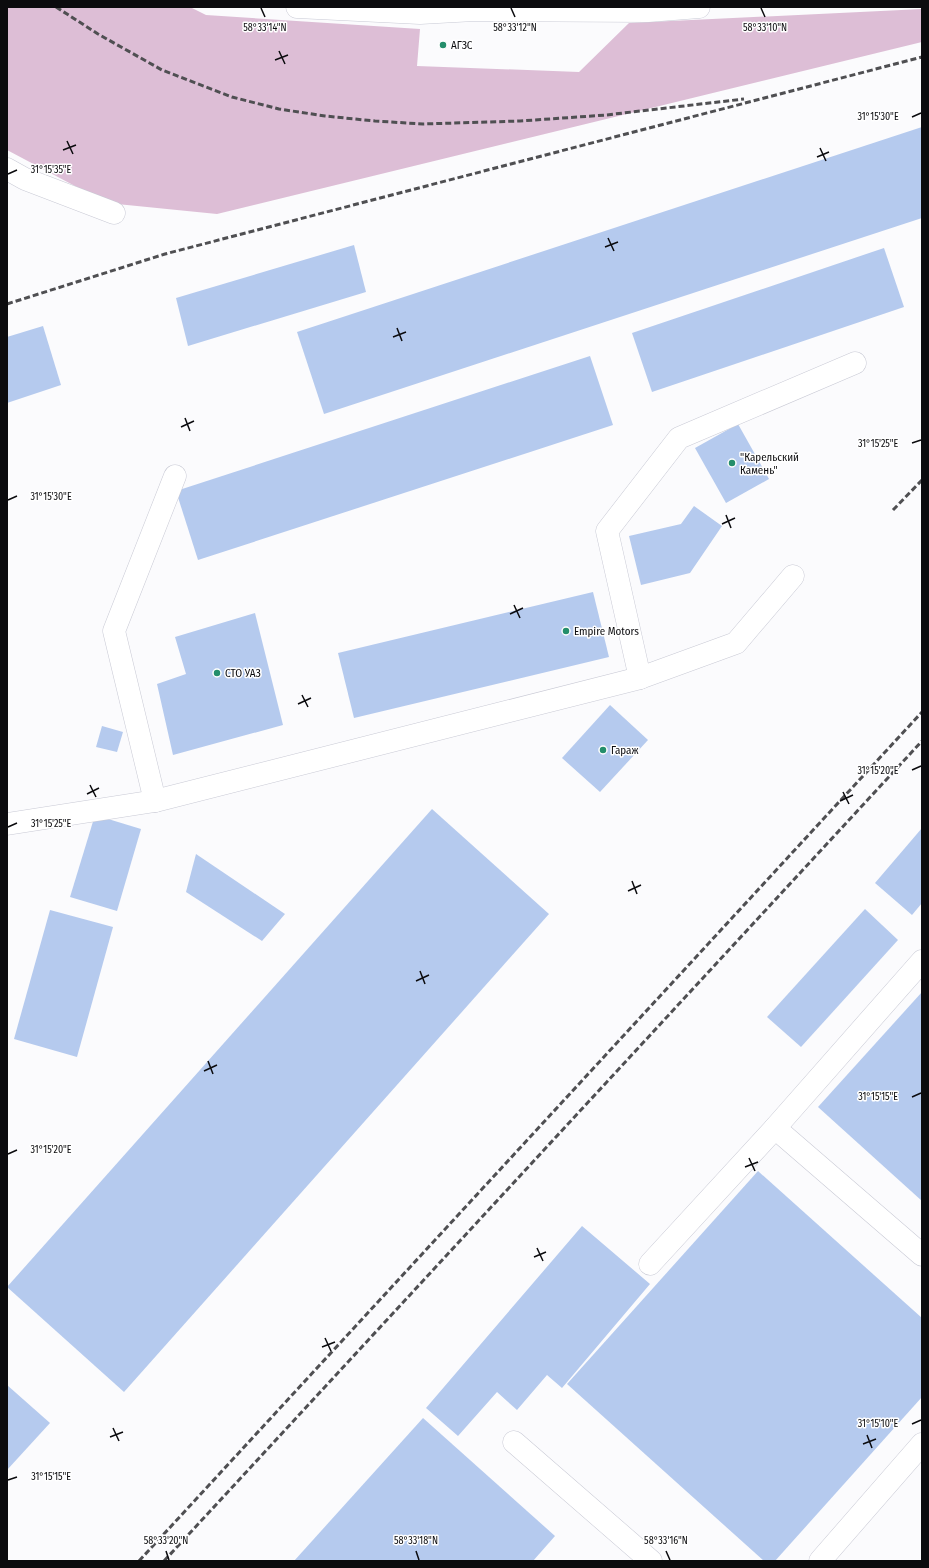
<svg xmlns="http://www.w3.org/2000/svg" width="929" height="1568" font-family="'Fira Sans Condensed',sans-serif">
<rect width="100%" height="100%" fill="#fbfbfd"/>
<!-- green -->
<polygon fill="#ddbed6" points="7,7 190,7 206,15 420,29 417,66 579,72 629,23 922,9 922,42 217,214 107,203 7,150"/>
<!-- building -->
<g fill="#b5caee">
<polygon points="922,127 922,218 324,414 297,332"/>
<polygon points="354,245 366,292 188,346 176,298"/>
<polygon points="884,248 904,307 652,392 632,333"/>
<polygon points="43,326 61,385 7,403 7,337"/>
<polygon points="590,356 613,425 198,560 176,491"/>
<polygon points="738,424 769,479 726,503 695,448"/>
<polygon points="694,506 722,526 690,573 641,585 629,536 681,524"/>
<polygon points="593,592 609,657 354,718 338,653"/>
<polygon points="255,613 283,725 173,755 157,684 186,674 175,637"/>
<polygon points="610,705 648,740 600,792 562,758"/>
<polygon points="102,726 123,732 117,752 96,747"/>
<polygon points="432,809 549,914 124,1392 7,1287"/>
<polygon points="95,815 141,829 117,911 70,897"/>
<polygon points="922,828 922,903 912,915 875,883"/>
<polygon points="196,854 285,914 262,941 186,892"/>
<polygon points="865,909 898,940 801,1047 767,1017"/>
<polygon points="50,910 113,927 77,1057 14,1039"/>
<polygon points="922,992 922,1201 818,1107"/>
<polygon points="758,1171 922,1318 922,1397 775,1561 764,1561 567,1384"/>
<polygon points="582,1226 650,1284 562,1388 547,1375 517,1410 497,1392 458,1436 426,1408"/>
<polygon points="7,1385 50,1423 7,1470"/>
<polygon points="423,1418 555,1536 533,1561 294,1561"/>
</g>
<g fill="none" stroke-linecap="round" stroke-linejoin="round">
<defs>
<g id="minor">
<polyline points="297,7 420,13 474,10 648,11 699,7"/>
<polyline points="7,169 25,179 114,213"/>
<polyline points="640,678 607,531 679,438 855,363"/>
<polyline points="155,801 114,631 175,476"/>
<polyline points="7,824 155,801 640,678 736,643 793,576"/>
<polyline points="775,1128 922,1255"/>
<polyline points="650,1264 775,1128 922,961"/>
<polyline points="514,1442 651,1561"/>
<polyline points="820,1561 922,1444"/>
</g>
</defs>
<!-- minor casing -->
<use href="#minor" stroke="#c9cad5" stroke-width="23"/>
<!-- minor -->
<use href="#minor" stroke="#fff" stroke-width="22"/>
<!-- rail -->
<g stroke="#4f4f52" stroke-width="3" stroke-dasharray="6 3" stroke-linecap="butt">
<polyline points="56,7 98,34 162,70 232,97 279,109 325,116 375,121 423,124 520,121 606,115 744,99"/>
<polyline points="7,304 165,254 922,57"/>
<polyline points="893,510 922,480"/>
<polyline points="139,1561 922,712"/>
<polyline points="164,1561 922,741"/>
</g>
</g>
<!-- ticks -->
<path fill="none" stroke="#0b0b0e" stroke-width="1.5" d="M 261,8 L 265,17M 511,8 L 515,17M 761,8 L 765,17M 279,51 L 285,64M 275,60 L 288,55M 912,117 L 921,113M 67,141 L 73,154M 820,148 L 826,161M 63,150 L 76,145M 817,157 L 829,152M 8,174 L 17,170M 608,238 L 614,251M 605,247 L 618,242M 397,328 L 402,341M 393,337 L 406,332M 185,418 L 190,431M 181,427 L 194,421M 912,443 L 921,440M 8,500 L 17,496M 726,515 L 731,528M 722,524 L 735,518M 514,605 L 520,618M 510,614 L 523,608M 302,695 L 308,707M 298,704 L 311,698M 912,770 L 921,766M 90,785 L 96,797M 843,792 L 849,804M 87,794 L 99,788M 840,801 L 853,795M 8,827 L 17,823M 632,881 L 637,894M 628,891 L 641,885M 420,971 L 425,984M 416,981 L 429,975M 208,1061 L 213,1074M 204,1071 L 217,1065M 912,1097 L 921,1093M 8,1154 L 17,1150M 749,1158 L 755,1171M 745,1167 L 758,1162M 537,1248 L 543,1261M 534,1257 L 546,1252M 325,1338 L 331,1351M 322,1347 L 335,1342M 912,1424 L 921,1420M 113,1428 L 119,1441M 867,1435 L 872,1448M 110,1437 L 123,1432M 863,1444 L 876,1439M 8,1480 L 17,1477M 166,1551 L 169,1560M 416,1551 L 419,1560M 666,1551 L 670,1560"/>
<!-- markers -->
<g fill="#248e6b" stroke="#fff" stroke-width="1.5">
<circle cx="443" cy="45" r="4"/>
<circle cx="732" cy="463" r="4"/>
<circle cx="566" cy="631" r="4"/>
<circle cx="217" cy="673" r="4"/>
<circle cx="603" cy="750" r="4"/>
</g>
<g text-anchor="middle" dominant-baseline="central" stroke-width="3" stroke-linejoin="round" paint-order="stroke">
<!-- poi labels -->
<g font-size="11" fill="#0b0b0e" stroke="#fff" text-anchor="start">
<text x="451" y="45">АГЗС</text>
<text x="740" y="457">"Карельский<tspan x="740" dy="13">Камень"</tspan></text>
<text x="574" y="631">Empire Motors</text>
<text x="225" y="673">СТО УАЗ</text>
<text x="611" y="750">Гараж</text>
</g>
</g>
<g font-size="10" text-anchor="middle" fill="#0b0b0e" stroke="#fff" stroke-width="3" stroke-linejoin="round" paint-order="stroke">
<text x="265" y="31">58°33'14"N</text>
<text x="515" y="31">58°33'12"N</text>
<text x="765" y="31">58°33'10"N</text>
<text x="878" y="120">31°15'30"E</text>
<text x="51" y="173">31°15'35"E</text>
<text x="878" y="447">31°15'25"E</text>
<text x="51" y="500">31°15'30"E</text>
<text x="878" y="774">31°15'20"E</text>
<text x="51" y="827">31°15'25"E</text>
<text x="878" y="1100">31°15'15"E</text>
<text x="51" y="1153">31°15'20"E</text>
<text x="878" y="1427">31°15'10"E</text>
<text x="51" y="1480">31°15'15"E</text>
<text x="166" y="1544">58°33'20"N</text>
<text x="416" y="1544">58°33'18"N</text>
<text x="666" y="1544">58°33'16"N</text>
</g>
<!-- border -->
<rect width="929" height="1568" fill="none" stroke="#0b0b0e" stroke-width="16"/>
</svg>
